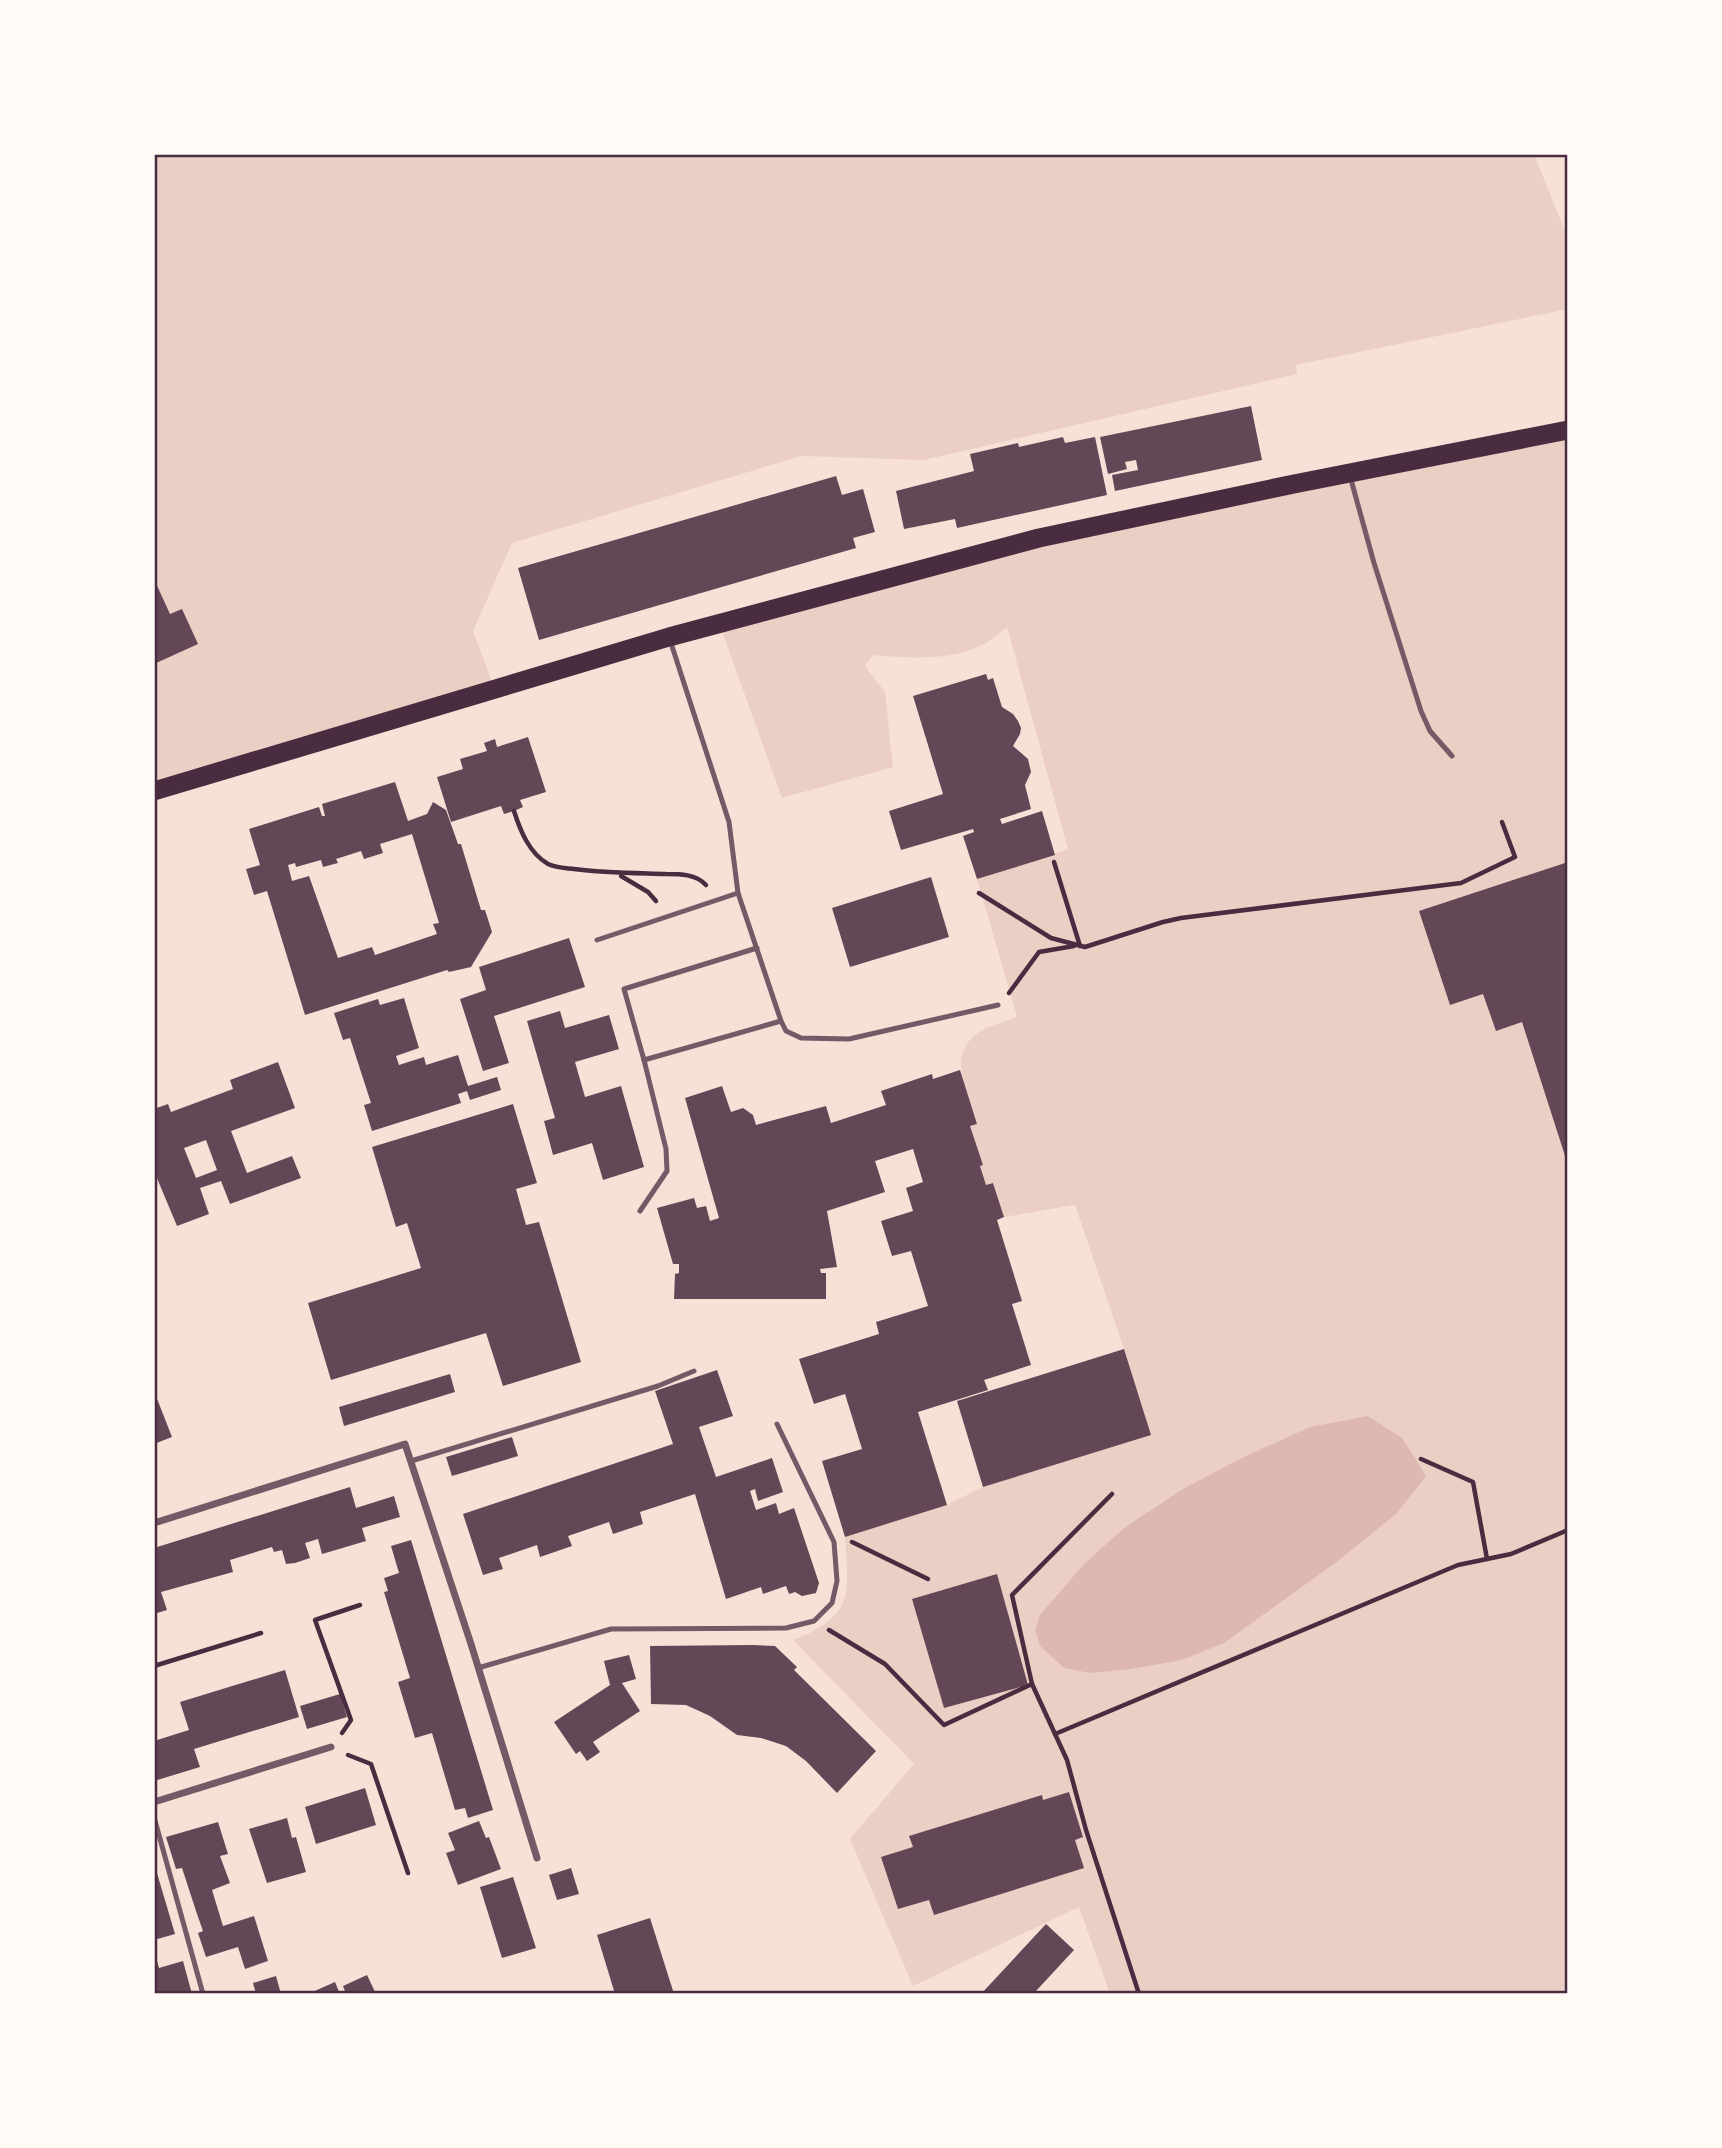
<svg xmlns="http://www.w3.org/2000/svg" width="1722" height="2148" font-family="'Golos Text',sans-serif">
<rect width="100%" height="100%" fill="#f7e1d7"/>
<!-- green -->
<g fill="#ebcfc5">
<polygon points="154,154 1534,154 1568,239 1568,309 1296,365 1297,374 924,460 801,456 512,543 473,631 495,690 154,791"/>
<path d="M 1568,430 L 1568,1994 L 1110,1994 L 1079,1907 L 913,1986 L 850,1839 L 914,1764 L 793,1640 C 854,1616 849,1595 845,1537 L 947,1505 L 983,1487 L 1151,1435 L 1124,1349 L 1075,1205 L 1004,1217 L 993,1183 L 986,1185 L 980,1166 L 983,1165 L 970,1126 L 977,1123 C 968,1096 947,1058 975,1035 C 986,1026 1004,1022 1017,1017 L 977,879 L 1068,849 L 1007,627 C 999,633 990,642 980,646 C 950,661 905,658 873,655 L 865,666 L 885,692 L 893,767 L 782,798 L 719,623 L 1039,538 Z"/>
</g>
<!-- water -->
<polygon fill="#dcb8b0" points="1368,1416 1402,1438 1426,1476 1397,1513 1338,1561 1224,1643 1182,1660 1131,1669 1090,1673 1064,1668 1040,1646 1035,1630 1040,1615 1085,1563 1124,1528 1183,1489 1240,1459 1310,1427"/>
<!-- building -->
<g fill="#644757" fill-rule="evenodd">
<polygon points="1251,406 1262,460 1115,491 1112,475 1138,470 1136,460 1125,462 1127,469 1108,474 1100,437"/>
<polygon points="1063,437 1065,443 1095,437 1107,495 957,528 955,519 904,529 896,491 974,471 970,454 1018,443 1019,447"/>
<polygon points="836,476 842,495 863,489 875,532 853,538 856,548 539,640 518,568"/>
<polygon points="154,579 170,614 182,609 198,644 154,664"/>
<polygon points="986,674 988,680 993,678 1002,707 1013,714 1018,721 1021,728 1020,734 1013,746 1028,759 1031,772 1025,785 1031,809 1000,819 1002,824 1042,811 1055,855 977,879 963,836 974,832 973,829 901,850 889,811 943,794 913,696"/>
<polygon points="528,737 546,792 520,800 523,807 514,811 504,814 501,806 451,822 437,777 463,769 460,759 487,751 484,743 495,739 497,747"/>
<path d="M 395,782 L 408,821 L 427,814 L 433,802 L 446,810 L 458,844 L 461,844 L 481,910 L 485,910 L 492,932 L 471,967 L 449,972 L 447,970 L 305,1015 L 267,891 L 254,895 L 246,869 L 260,865 L 249,829 L 319,807 L 322,816 L 325,816 L 322,804 ZM 412,834 L 439,923 L 433,924 L 437,934 L 375,955 L 372,947 L 338,958 L 309,876 L 292,881 L 288,865 L 295,863 L 296,867 L 321,860 L 323,867 L 338,863 L 336,859 L 361,851 L 364,859 L 383,853 L 380,844 Z"/>
<polygon points="1568,862 1568,1161 1567,1162 1522,1022 1496,1031 1483,994 1450,1005 1419,911"/>
<polygon points="931,877 949,937 850,967 832,908"/>
<polygon points="569,938 585,987 494,1016 509,1063 483,1071 460,999 486,990 479,967"/>
<polygon points="404,998 419,1048 396,1056 399,1065 424,1057 426,1065 458,1055 468,1086 497,1077 501,1090 470,1100 467,1091 458,1094 461,1103 372,1131 364,1105 371,1103 350,1038 343,1040 334,1013 378,999 380,1005"/>
<polygon points="560,1011 565,1028 609,1015 619,1049 575,1062 585,1097 621,1086 644,1167 603,1180 592,1143 553,1155 544,1121 555,1118 527,1021"/>
<path d="M 278,1062 L 295,1108 L 231,1131 L 247,1173 L 292,1156 L 301,1178 L 230,1204 L 221,1181 L 200,1188 L 209,1214 L 177,1226 L 154,1171 L 154,1109 L 168,1104 L 171,1112 L 233,1089 L 230,1080 ZM 206,1140 L 217,1170 L 196,1178 L 184,1148 Z"/>
<polygon points="960,1070 977,1124 970,1126 983,1165 980,1166 986,1185 993,1183 1004,1217 997,1220 1022,1301 1012,1304 1031,1365 984,1380 988,1390 918,1412 947,1505 845,1537 822,1461 862,1449 845,1394 814,1404 799,1359 879,1334 876,1322 928,1306 911,1251 892,1256 881,1221 913,1211 906,1188 923,1182 913,1149 875,1161 885,1192 827,1211 837,1267 820,1269 821,1273 826,1273 826,1299 674,1299 675,1274 679,1273 679,1264 673,1264 657,1208 694,1198 697,1208 706,1206 710,1221 719,1218 685,1098 722,1086 731,1112 743,1108 753,1115 756,1125 826,1106 831,1123 886,1105 881,1091 932,1074 933,1079"/>
<polygon points="513,1104 537,1183 516,1189 526,1225 539,1222 581,1362 503,1386 486,1333 331,1380 308,1303 421,1268 407,1223 396,1227 372,1147"/>
<polygon points="1124,1349 1151,1435 983,1487 957,1401"/>
<polygon points="717,1370 733,1416 699,1427 716,1477 772,1458 783,1492 758,1501 755,1489 750,1491 756,1510 776,1503 779,1514 794,1508 819,1583 816,1593 802,1596 795,1592 789,1594 786,1586 763,1594 761,1587 726,1599 695,1494 640,1512 643,1524 613,1534 609,1522 568,1536 572,1546 540,1557 537,1545 499,1558 503,1569 483,1575 463,1514 673,1444 655,1391"/>
<polygon points="450,1374 455,1392 344,1426 339,1407"/>
<polygon points="154,1391 172,1437 154,1444"/>
<polygon points="512,1437 518,1456 452,1476 446,1457"/>
<polygon points="350,1487 356,1508 394,1496 400,1517 362,1528 366,1541 329,1552 322,1554 318,1539 305,1543 310,1558 295,1563 286,1564 282,1550 274,1552 272,1547 230,1560 233,1572 161,1592 167,1610 154,1614 154,1548"/>
<polygon points="411,1540 493,1810 468,1818 465,1808 455,1810 432,1733 415,1738 398,1682 410,1678 384,1592 388,1591 384,1578 399,1573 391,1546"/>
<polygon points="997,1574 1028,1685 944,1708 912,1599"/>
<polygon points="753,1645 775,1646 797,1667 794,1670 876,1751 837,1793 806,1761 786,1746 761,1738 737,1735 710,1716 686,1705 651,1704 650,1646"/>
<polygon points="629,1655 636,1679 622,1683 640,1711 593,1742 600,1752 587,1761 580,1751 576,1754 554,1722 610,1685 604,1661"/>
<polygon points="285,1670 299,1717 194,1749 200,1767 154,1781 154,1741 189,1730 180,1702"/>
<polygon points="340,1694 347,1717 307,1729 300,1706"/>
<polygon points="365,1788 376,1825 316,1844 305,1807"/>
<polygon points="1069,1792 1083,1837 1075,1840 1084,1868 934,1915 929,1900 898,1909 881,1857 913,1847 909,1836 1042,1795 1043,1800"/>
<polygon points="287,1818 292,1838 296,1837 306,1872 267,1883 249,1829"/>
<polygon points="479,1821 486,1838 489,1837 501,1869 458,1885 446,1853 455,1850 448,1833"/>
<polygon points="218,1822 228,1854 220,1856 230,1883 212,1890 223,1926 254,1916 268,1961 245,1969 238,1947 206,1957 198,1933 203,1931 197,1914 182,1868 176,1869 166,1837"/>
<polygon points="154,1863 175,1934 154,1940"/>
<polygon points="571,1868 579,1894 557,1900 549,1875"/>
<polygon points="513,1877 536,1948 502,1958 480,1887"/>
<polygon points="650,1918 674,1994 615,1994 597,1935"/>
<polygon points="1046,1924 1074,1950 1036,1991 1040,1994 981,1994"/>
<polygon points="154,1950 159,1968 183,1961 192,1994 154,1994"/>
<polygon points="367,1975 376,1994 346,1994 343,1986"/>
<polygon points="276,1976 281,1994 256,1994 253,1983"/>
<polygon points="335,1982 340,1994 308,1994"/>
</g>
<g fill="none" stroke-linecap="round" stroke-linejoin="round">
<!-- path -->
<g stroke="#4a2c40" stroke-width="4.5">
<path d="M 514,811 C 520,830 529,853 548,864 C 556,868 566,868 574,869 C 605,873 635,873 666,874 C 680,874 696,874 706,885"/>
<polyline points="1054,862 1080,946"/>
<polyline points="621,876 648,892 656,901"/>
<polyline points="979,893 1051,938 1085,947 1163,922 1181,918 1461,883 1515,857 1502,822"/>
<polyline points="1009,993 1039,952 1074,946"/>
<polyline points="1421,1459 1473,1482 1487,1559"/>
<polyline points="1112,1494 1012,1595 1032,1684 1067,1760 1086,1830 1139,1994"/>
<polyline points="852,1542 928,1579"/>
<polyline points="829,1630 885,1664 944,1725 1032,1684"/>
<polyline points="154,1666 261,1633"/>
<polyline points="342,1733 351,1720 315,1620 360,1605"/>
<polyline points="1055,1734 1458,1565 1511,1554 1568,1530"/>
<polyline points="348,1755 371,1764 408,1873"/>
</g>
<!-- service -->
<g stroke="#755966" stroke-width="5">
<polyline points="1350,476 1374,563 1421,711 1430,731 1452,756"/>
<polyline points="670,640 729,822 738,893 781,1021 786,1031 801,1038 849,1039 998,1005"/>
<polyline points="597,940 738,893"/>
<polyline points="757,948 624,989 644,1060 781,1021"/>
<polyline points="640,1211 667,1171 666,1149 644,1060"/>
<polyline points="411,1461 658,1386 694,1371"/>
<polyline points="478,1668 611,1629 786,1628 814,1621 832,1603 837,1581 834,1542 777,1424"/>
<polyline points="154,1817 203,1994"/>
</g>
<!-- minor -->
<g stroke="#755966" stroke-width="7">
<polyline points="154,1523 405,1444 471,1644 537,1858"/>
<polyline points="154,1802 331,1747"/>
</g>
<!-- trunk -->
<polyline stroke="#4a2c40" stroke-width="19" points="154,791 669,637 1039,538 1294,484 1568,430"/>
</g>
<!-- border -->
<rect width="1722" height="2148" fill="none" stroke="#fffaf5" stroke-width="312"/>
<rect x="156" y="156" width="1410" height="1836" fill="none" stroke="#4a2c40" stroke-width="2.5"/>
</svg>
